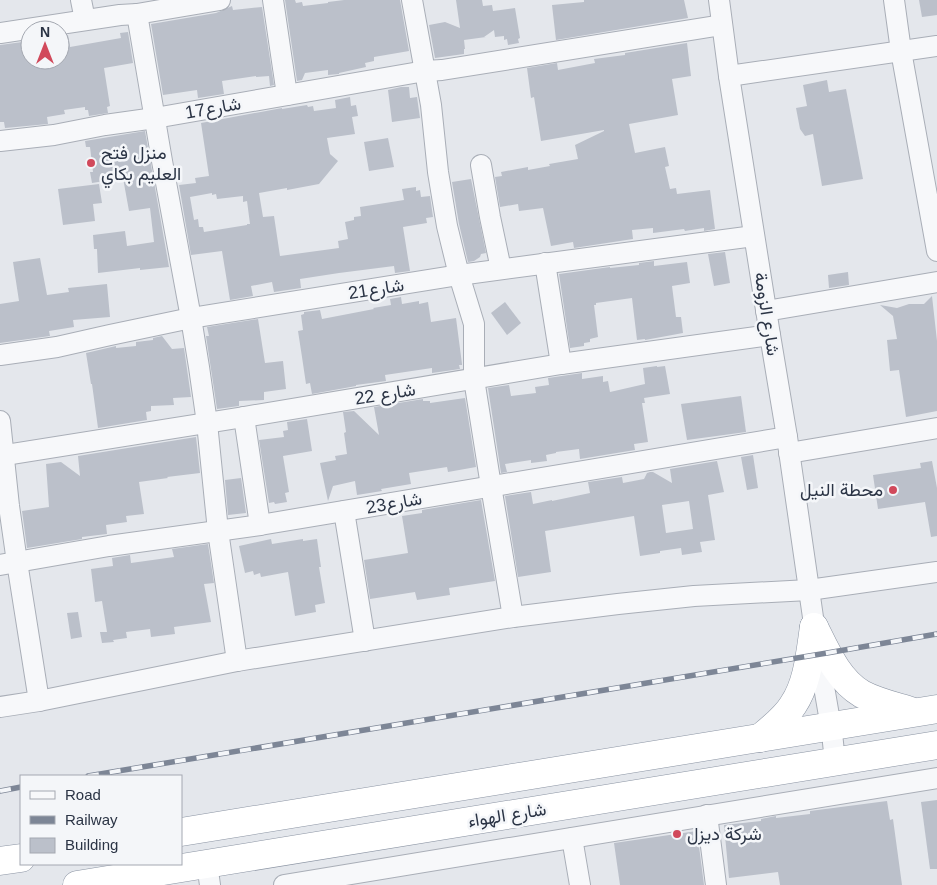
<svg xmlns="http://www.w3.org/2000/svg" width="937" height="885" font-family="Arial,Vazirmatn,sans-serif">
<rect width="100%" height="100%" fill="#e4e7ec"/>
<!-- building -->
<g fill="#bbc0ca" fill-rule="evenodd">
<polygon points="285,0 295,0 296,3 302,2 303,6 328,3 328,2 344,0 400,0 409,51 374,57 374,61 365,63 366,67 339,73 339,74 328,75 328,70 305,73 302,80 297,81"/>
<polygon points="456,0 482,0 483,6 492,5 493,11 515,8 520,38 518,39 519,43 508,45 507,39 504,40 504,36 495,37 494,30 484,37 486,37 464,40 465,49 464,49 464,54 435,58 429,25 445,22 460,28"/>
<polygon points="584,0 684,0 688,18 556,40 552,5 584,2"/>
<polygon points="919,0 937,0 937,15 922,17"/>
<polygon points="232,6 233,10 262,7 274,85 270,86 269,76 256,77 256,76 222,81 224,94 198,98 197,90 163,95 151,24 216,13"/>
<polygon points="128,32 133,63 104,68 110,106 107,107 108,113 89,116 88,110 85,110 85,107 64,110 65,114 47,117 48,124 5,128 4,122 0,122 0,45 30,41 30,60 60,60 60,36 68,35 70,47 121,38 120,33"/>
<polygon points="687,43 691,76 672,79 678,115 629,124 635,153 665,147 669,166 665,167 670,189 676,188 677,194 710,190 715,229 704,231 704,228 685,231 684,229 653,233 653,228 632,230 633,239 574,248 573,242 551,246 543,208 519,211 518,204 500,207 495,177 502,176 501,172 528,167 528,170 550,166 549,164 578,159 575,145 604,131 604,130 541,141 534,97 531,98 527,68 557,63 558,70 595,63 594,59 625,55 625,53"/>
<polygon points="827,80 829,92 846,89 863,179 822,186 813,134 805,136 800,129 796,108 807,106 803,85"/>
<polygon points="401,87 409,87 410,98 417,97 420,118 392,122 388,90"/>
<path d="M 350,97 L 351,106 L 356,105 L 358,116 L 352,117 L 355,134 L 327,138 L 330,154 L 338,161 L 319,184 L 287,190 L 287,188 L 259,193 L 263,217 L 274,216 L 280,256 L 339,248 L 338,241 L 348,239 L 345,222 L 354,220 L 354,217 L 361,216 L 360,207 L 404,200 L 402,189 L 416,187 L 416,191 L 420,190 L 421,197 L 430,196 L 433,217 L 426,218 L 427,223 L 403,227 L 410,271 L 395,273 L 394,266 L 339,273 L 300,279 L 301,288 L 274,292 L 272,282 L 251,286 L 253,296 L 230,300 L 222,251 L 191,255 L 179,185 L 196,183 L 195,178 L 209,176 L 201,123 L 282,108 L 282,109 L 307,105 L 308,107 L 313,106 L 314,111 L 336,108 L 335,100 ZM 212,193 L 212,195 L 216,194 L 217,199 L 243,196 L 243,202 L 247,201 L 250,224 L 247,224 L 247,225 L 204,232 L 203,227 L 199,227 L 198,219 L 194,220 L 190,197 Z"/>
<polygon points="145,131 169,267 140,270 140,268 98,273 97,249 94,249 93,235 125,231 127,246 154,242 150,208 129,211 123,178 92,183 90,172 93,172 90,147 86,147 85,141"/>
<polygon points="388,138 394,167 369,171 364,142"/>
<polygon points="471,179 486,253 481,254 480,257 474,261 468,262 459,224 452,182"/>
<polygon points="99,184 102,203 93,204 95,221 63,225 58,189"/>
<polygon points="725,252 730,283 714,286 708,254"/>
<polygon points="40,258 47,295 69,292 68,288 107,284 110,317 73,320 74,327 49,331 50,336 0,343 0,304 19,301 13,262"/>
<polygon points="654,261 654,266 687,262 690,283 672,286 676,317 681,317 683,333 645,340 645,339 637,340 632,298 596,303 596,305 594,305 598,337 590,339 590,342 584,343 584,346 570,348 559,274 610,267 610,268 639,265 639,263"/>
<polygon points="848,272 849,285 829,288 828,275"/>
<polygon points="932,296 937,341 937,411 906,417 899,370 890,371 887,340 897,339 893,316 880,305 897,308 909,304 924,304"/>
<polygon points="401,297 402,304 419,301 419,304 428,302 431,322 456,318 462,364 462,365 459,365 460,369 432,373 432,368 385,375 386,381 356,385 356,386 312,394 310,383 306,384 302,357 298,331 303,330 301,315 304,314 304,312 320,310 322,319 374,309 373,308 391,305 390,299"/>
<polygon points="505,302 521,323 507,335 491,313"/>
<polygon points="258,319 265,363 283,361 286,389 264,392 264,400 239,401 239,406 217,409 206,336 209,336 207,327"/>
<polygon points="162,336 172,349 184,348 191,397 173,398 174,405 151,406 151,411 146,412 147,420 98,428 92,384 91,384 86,353 116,346 116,348 136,346 136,342 153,340 153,338"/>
<polygon points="657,366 657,367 665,366 670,394 644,398 645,403 642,403 648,442 634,444 635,450 580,459 579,449 556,452 556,453 546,455 547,461 531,463 531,460 505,464 507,472 501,473 488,388 509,385 511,396 536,393 535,387 549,385 548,378 582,373 582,379 603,376 603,382 608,381 610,392 645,384 643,368"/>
<polygon points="741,396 746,432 687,440 681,404"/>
<polygon points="465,398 476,467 448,472 447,467 409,473 411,484 381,489 382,491 357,495 355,481 333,486 328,501 320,463 336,460 335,456 347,454 344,433 346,432 343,412 354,411 379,435 374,407 423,399 423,401 430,401 430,403"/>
<polygon points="307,419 312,451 283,456 289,492 285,493 287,502 275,504 274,502 269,503 259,440 284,437 283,431 288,430 287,422"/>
<polygon points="196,437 200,473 167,477 168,478 139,482 144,514 126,516 127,522 106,525 107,534 82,537 82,539 27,548 22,511 49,507 46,464 61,462 80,476 78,456"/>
<polygon points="753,455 758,488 747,490 741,457"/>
<path d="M 717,461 L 724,492 L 708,495 L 715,540 L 700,542 L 702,552 L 682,555 L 681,548 L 660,551 L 660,553 L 640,556 L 634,516 L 545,531 L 551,572 L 518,577 L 505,496 L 531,492 L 533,504 L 552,500 L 552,501 L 590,493 L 588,482 L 622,477 L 623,483 L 644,479 L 647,473 L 650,472 L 653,472 L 672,483 L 670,469 ZM 689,501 L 693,529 L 666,533 L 662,505 Z"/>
<polygon points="932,461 937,488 937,536 931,537 925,502 878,509 873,475 921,468 920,463"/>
<polygon points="241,478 246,513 228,515 225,480"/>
<polygon points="481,500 495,581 449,588 450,595 417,600 415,592 370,599 364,560 408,553 402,516 422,513 422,510"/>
<polygon points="271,539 272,544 303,539 303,541 317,539 321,567 319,567 325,603 315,605 316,612 295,616 288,572 261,577 260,573 254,575 253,571 245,573 239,546"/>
<polygon points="208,544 214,583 204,584 211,622 174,627 175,634 151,637 150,629 126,632 127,638 113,640 114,642 102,643 100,632 107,632 102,601 95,602 91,569 113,566 112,558 130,555 131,563 174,557 172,549"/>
<polygon points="78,612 82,637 71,639 67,613"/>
<polygon points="937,800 937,869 930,869 921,802"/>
<polygon points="887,801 890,820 893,819 902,885 780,885 778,872 729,878 724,825 761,821 761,819 776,816 776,818 810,814 810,811"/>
<polygon points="697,831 704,885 620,885 614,843"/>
</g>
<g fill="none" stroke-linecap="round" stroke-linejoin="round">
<defs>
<g id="minor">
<polyline points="81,0 85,20"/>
<polyline points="273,0 287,95"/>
<polyline points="412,0 431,105 438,172 447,226 459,275 474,324 474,379 491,486 513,617"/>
<polyline points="719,0 729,76 770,335 787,437 818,652 832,733 835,762"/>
<polyline points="894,0 901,51 937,251"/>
<polyline points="137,14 162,161 191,318 199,367 207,423 218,531 237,661"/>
<polyline points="0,33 120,15 137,14 220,0"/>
<polyline points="729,76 937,46"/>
<polyline points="0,141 54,135 105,125 155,118 425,71 442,70 722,25"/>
<polyline points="481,165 490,217 501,269"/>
<polyline points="545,263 561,364"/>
<polyline points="766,311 937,282"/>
<polyline points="0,355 57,347 110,335 191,318 459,275 754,236"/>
<polyline points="244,417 260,525"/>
<polyline points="0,421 9,506 17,562 39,701"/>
<polyline points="789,453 937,428"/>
<polyline points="0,456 244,417 561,364 770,335"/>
<polyline points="344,511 365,641"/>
<polyline points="0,565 109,546 260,525 787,437"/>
<polyline points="0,707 39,701 237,661 513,617 618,604 694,596 809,590 937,572"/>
<polyline points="707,815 716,885"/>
<polyline points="572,838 580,885"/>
<polyline points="207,864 210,885"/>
<polyline points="284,885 937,778"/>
</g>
<g id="highway">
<path d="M 814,627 C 826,651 838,680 862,694 C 877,702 895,706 911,711"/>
<path d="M 760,738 C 772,728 785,718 793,705 C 808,683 810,653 814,627"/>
<polyline points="181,832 937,709"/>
<polyline points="0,861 21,858"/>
<polyline points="77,885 937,745"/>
</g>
</defs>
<!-- minor casing -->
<use href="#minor" stroke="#a9aeb7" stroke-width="22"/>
<!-- highway casing -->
<use href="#highway" stroke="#8b94a3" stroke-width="29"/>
<!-- minor -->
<use href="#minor" stroke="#f7f8fa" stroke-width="20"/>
<!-- highway -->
<use href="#highway" stroke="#fff" stroke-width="28"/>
<defs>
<g id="rail">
<polyline points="88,776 827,653 937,634"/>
<polyline points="0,791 21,787"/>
</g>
</defs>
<!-- rail casing -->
<use href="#rail" stroke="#7d8696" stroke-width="5.5"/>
<!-- rail -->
<use href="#rail" stroke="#f4f6f9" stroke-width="4" stroke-dasharray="11" stroke-linecap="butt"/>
</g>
<!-- markers -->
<g fill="#d1495b" stroke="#f4f6f9" stroke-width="2">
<circle cx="91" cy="163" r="5"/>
<circle cx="893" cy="490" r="5"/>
<circle cx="677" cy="834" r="5"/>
</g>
<g text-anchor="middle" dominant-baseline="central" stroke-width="5" stroke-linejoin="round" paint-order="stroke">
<!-- street labels -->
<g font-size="18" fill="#2b3445" stroke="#f4f6f9">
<text transform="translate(213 108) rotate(-10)">شارع17</text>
<text transform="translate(376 289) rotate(-9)">شارع21</text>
<text transform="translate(767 314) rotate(81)">شارع الزومة</text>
<text transform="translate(385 394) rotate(-9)">شارع 22</text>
<text transform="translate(394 503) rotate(-10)">شارع23</text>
<text transform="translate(507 815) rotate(-9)">شارع الهواء</text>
</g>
<!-- poi labels -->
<g font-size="18" fill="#2b3445" stroke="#f4f6f9" text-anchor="start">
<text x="101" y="153">منزل فتح<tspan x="101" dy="21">العليم بكاي</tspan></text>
<text x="883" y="490" text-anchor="end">محطة النيل</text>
<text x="687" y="834">شركة ديزل</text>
</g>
</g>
<!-- legend -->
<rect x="20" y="775" width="162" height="90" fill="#f4f6f9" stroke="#a4a8b1"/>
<rect x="30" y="791" width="25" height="8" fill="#f7f8fa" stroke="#a4a8b1"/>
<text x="65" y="800" font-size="15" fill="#2b3445">Road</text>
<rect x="30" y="816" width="25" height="8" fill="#7d8696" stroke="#a4a8b1"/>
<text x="65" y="825" font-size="15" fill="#2b3445">Railway</text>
<rect x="30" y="838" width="25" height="15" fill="#bbc0ca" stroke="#a4a8b1"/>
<text x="65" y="850" font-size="15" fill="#2b3445">Building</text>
<!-- north arrow -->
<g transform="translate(45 45)"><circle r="24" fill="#f4f6f9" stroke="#a4a8b1"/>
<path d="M0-4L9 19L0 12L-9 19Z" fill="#d1495b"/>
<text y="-8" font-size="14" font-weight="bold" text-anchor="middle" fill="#2b3445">N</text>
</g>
</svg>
